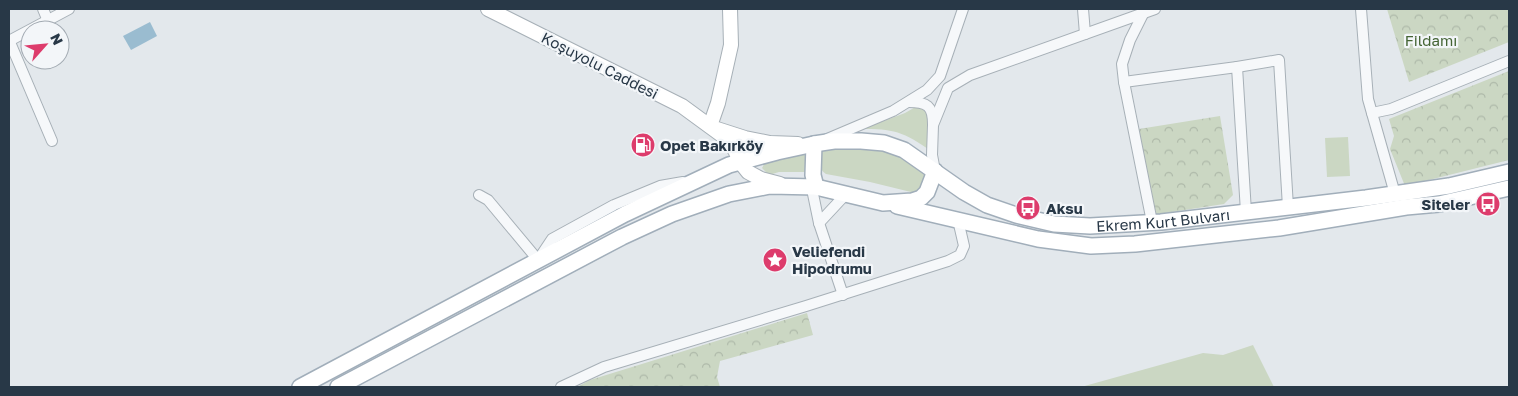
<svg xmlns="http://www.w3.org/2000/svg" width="1518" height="396" font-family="'Golos Text',sans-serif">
<defs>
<pattern id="forest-crowns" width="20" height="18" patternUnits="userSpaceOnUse" patternTransform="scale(1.25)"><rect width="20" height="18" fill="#cbd7c3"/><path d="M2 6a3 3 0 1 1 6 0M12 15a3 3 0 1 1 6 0" fill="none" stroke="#aeb9a9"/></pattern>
</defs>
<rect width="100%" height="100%" fill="#e3e8ec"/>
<!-- green -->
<g fill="#cbd7c3">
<path d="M 919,105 L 929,113 L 928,149 C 900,129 889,129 855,129 L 881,122 L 905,113 Z"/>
<polygon points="1348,137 1350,176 1327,177 1325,138"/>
<path d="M 828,149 L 878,149 L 897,153 L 926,172 L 926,187 L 915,193 L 870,182 L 826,174 C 818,169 820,162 820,152 Z"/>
<polygon points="808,150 807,172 779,172 769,175 762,168 766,161"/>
<polygon points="1253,345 1274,387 1081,387 1203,353 1223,355"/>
</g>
<!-- forest -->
<g fill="url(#forest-crowns)">
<polygon points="1387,9 1509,9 1509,42 1409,82"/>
<polygon points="1509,71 1509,160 1405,186 1390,149 1394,136 1389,119"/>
<polygon points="1220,116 1233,195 1224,204 1152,215 1139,129"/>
<polygon points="807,313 813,335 720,361 717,377 720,387 577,387 590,380"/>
</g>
<!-- water -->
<polygon fill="#9abcd0" points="150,22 157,36 131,50 123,36"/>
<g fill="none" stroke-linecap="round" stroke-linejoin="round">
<defs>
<g id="street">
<polyline points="43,9 48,21"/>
<polyline points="1083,9 1085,34"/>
<polyline points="1361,9 1368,99 1395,194"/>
<polyline points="1144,12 1130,40 1122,64 1124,82 1152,222"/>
<polyline points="9,40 52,141"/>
<polyline points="9,41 69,9"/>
<polyline points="1237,67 1279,60 1288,207"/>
<polyline points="1124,82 1237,67 1246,212"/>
<path d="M 909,102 C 927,102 933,106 933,124"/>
<polyline points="1372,113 1391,109 1509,61"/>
<polyline points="827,139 893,111 927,90 940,76 963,9"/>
<polyline points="935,171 932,155 933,125 948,88 970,75 1155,9"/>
<polyline points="816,187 813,194 819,223 843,295"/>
<polyline points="479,195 488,200 538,260 552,239 614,205 660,186 683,182"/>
<polyline points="819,223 846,194"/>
<polyline points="561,387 604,367 806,306 948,261 960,255 964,246 958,220"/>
</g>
<g id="secondary">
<polyline points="488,9 682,106 723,136 735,150 740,162 748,172 761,179 780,184"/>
<polyline points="710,126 718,103 731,45 730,9"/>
<polyline points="717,129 745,138 770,143 798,144"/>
</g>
<g id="primary">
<polyline points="814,144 813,175 816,187"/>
<polyline points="897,206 1038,239 1091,246 1135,244 1279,228 1406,207 1439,204 1509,188"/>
<path id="s1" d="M 300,387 L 625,214 L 729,165 L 777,152 L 814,144 L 834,141 L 861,141 L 884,143 L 904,150 L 964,192 L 987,205 L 1016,215 L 1054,224 L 1090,226 L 1161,222 L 1366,198 L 1449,186 L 1509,172"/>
<polyline points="338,387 622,237 672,214 729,194 770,186 816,187 883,203 912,201 921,198 927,192 935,171"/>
</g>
</defs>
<!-- street casing -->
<use href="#street" stroke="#a7b0b7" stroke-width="12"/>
<!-- secondary casing -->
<use href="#secondary" stroke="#a7b0b7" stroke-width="16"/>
<!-- primary casing -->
<use href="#primary" stroke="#a1aeba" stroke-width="18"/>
<!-- street -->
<use href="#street" stroke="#f6f8fa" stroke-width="10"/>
<!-- secondary -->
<use href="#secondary" stroke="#fff" stroke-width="14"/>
<!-- primary -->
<use href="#primary" stroke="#fff" stroke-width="15"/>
</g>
<!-- icons -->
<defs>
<symbol id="fuel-disc" viewBox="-11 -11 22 22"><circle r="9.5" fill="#dd3c6c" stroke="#f3f6f9"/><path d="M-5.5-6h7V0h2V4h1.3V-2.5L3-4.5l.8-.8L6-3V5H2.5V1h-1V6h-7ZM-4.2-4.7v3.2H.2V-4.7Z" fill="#fff"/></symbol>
<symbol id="bus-disc" viewBox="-11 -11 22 22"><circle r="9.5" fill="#dd3c6c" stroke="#f3f6f9"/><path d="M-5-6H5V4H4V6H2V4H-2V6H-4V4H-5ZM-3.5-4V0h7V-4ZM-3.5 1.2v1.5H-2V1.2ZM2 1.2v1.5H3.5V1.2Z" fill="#fff"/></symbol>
<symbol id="sight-disc" viewBox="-11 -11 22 22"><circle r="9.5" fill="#dd3c6c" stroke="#f3f6f9"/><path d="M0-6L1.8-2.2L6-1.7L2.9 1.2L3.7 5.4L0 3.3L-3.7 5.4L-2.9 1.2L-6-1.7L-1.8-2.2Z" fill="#fff"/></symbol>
</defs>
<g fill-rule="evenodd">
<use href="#fuel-disc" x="629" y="131" width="28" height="28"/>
<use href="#bus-disc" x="1474" y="190" width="28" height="28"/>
<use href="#bus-disc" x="1014" y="194" width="28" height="28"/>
<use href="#sight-disc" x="761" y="246" width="28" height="28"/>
</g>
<g text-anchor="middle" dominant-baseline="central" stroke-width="4.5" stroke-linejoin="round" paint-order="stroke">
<!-- park labels -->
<g font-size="15" fill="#446434" stroke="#f3f6f9">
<text x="1431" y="40">Fildamı</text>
</g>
<!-- street labels -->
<g font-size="15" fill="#283847" stroke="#f3f6f9">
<text transform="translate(600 65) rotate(27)">Koşuyolu Caddesi</text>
<text stroke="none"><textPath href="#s1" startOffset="941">Ekrem Kurt Bulvarı</textPath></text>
</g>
<!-- poi labels -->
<g font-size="15" font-weight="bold" fill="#283847" stroke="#f3f6f9" text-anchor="start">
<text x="660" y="145">Opet Bakırköy</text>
<text x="1470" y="204" text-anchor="end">Siteler</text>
<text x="1046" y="208">Aksu</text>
<text x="792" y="251">Veliefendi<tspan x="792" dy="17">Hipodrumu</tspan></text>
</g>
</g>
<!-- border -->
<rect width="1518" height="396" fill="none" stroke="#283847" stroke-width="20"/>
<!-- north arrow -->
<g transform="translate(45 45) rotate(63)"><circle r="24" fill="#f3f6f9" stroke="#a2aab2"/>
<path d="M0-4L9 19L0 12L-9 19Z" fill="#dd3c6c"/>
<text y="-8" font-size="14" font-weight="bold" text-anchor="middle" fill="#283847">N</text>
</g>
</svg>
